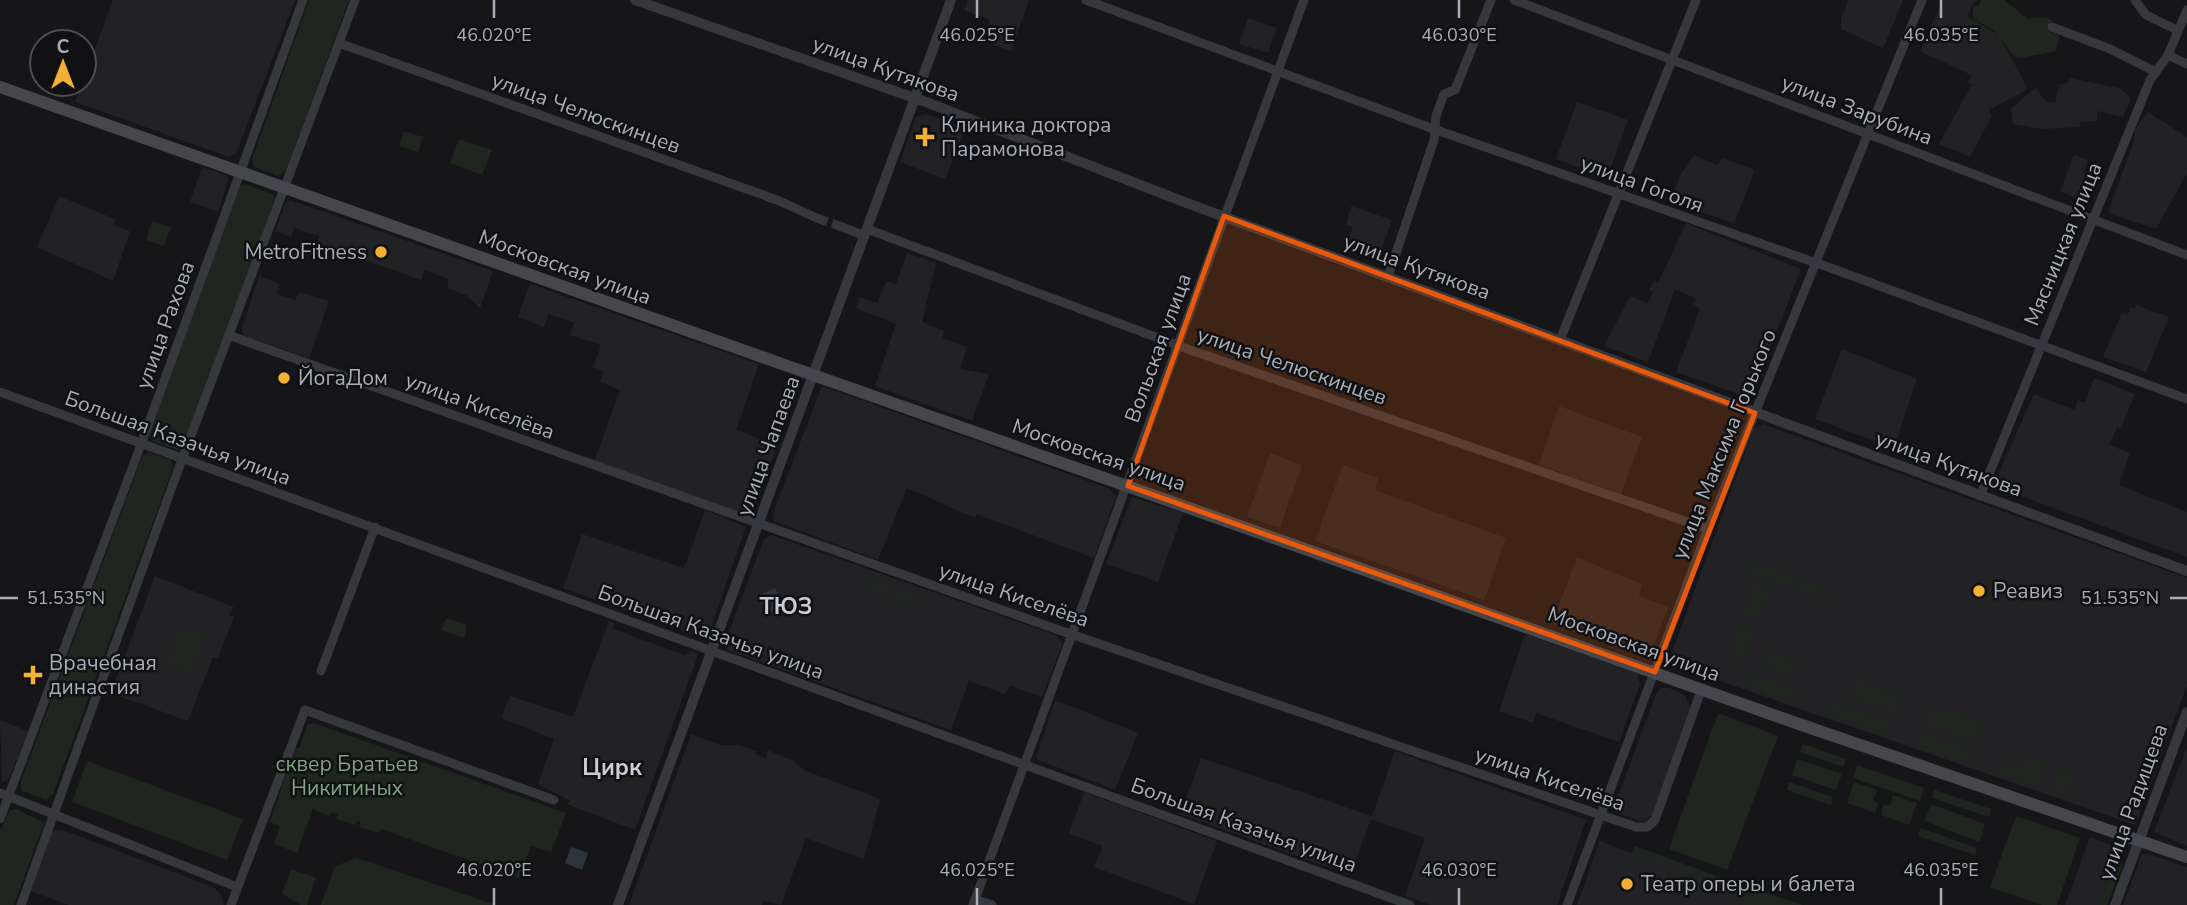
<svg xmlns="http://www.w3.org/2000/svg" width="2187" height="905" font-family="'Nunito Sans',sans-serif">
<rect width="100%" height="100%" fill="#161618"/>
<!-- built -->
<g fill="#222225">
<polygon points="113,0 295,0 236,154 229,157 75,102"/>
<polygon points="968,0 1029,0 1011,51 987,42 989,19 964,10"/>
<polygon points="1849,0 1903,0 1883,48 1841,29 1841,18"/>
<polygon points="1939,0 1978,0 1974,2 1967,16 1999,35 2028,89 1989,110 1992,116 1970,157 1939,144 1972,84 1968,83 1971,75 1920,51 1941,4"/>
<polygon points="1248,18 1277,28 1268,53 1239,44"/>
<polygon points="2070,78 2119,88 2129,95 2130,102 2123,117 2097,111 2097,121 2080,122 2080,127 2041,129 2013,124 2011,108 2036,88 2046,102 2055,102 2060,84 2068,83"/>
<polygon points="1577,102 1628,120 1607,178 1556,159"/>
<polygon points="2148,112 2187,137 2187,173 2156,229 2110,214 2109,209 2134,141 2135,129"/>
<polygon points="926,114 965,128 945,179 900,162 916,117"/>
<polygon points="1694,155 1718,165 1722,158 1755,170 1734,223 1670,202 1680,176"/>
<polygon points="2074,155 2088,160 2083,173 2094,178 2084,202 2060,191"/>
<polygon points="202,167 225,175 228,179 218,212 190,202"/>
<polygon points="59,196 115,219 114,225 130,231 113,281 37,247"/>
<polygon points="290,200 493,271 480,308 466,295 447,288 449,279 425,270 421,280 317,243 319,236 295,228 291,237 275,231 285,204"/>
<polygon points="1351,206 1392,220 1379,256 1347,244 1353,227 1346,225"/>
<polygon points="1686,223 1801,269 1754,389 1748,395 1744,396 1676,372 1700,309 1693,304 1695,298 1675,289 1648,362 1604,346 1630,296 1647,303 1653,292 1649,290 1654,281 1658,283"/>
<polygon points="907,253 936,263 922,322 944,331 942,338 967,347 960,369 989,374 972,421 875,386 896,324 856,308 859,297 877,303 886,281 896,284"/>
<polygon points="259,276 280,284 277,294 295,300 299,292 329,301 309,358 245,336 241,331"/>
<polygon points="530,284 759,364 736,430 778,445 754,509 743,513 594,462 620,390 600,382 604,371 593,367 601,345 570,335 574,323 549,314 544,327 518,317"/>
<polygon points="2136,305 2169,317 2146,372 2103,357 2122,313 2128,315 2131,307 2135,309"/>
<polygon points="1842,349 1917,379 1894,448 1815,419"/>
<polygon points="2094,378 2135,394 2121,428 2117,427 2109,445 2130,453 2119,485 2187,512 2187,557 1999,488 1995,481 2034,394 2074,410 2078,400 2085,403"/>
<polygon points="822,386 1110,489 1116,497 1094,558 977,514 975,518 907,488 878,560 774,521 773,513"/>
<polygon points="1559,406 1642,437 1621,494 1539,465"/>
<polygon points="1763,424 2187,578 2187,685 2135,825 1668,663 1754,428"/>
<polygon points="1270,453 1302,465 1280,528 1247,517"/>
<polygon points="1343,465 1378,478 1375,490 1506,538 1484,600 1315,541"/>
<polygon points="1132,497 1183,513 1158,582 1106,564"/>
<polygon points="705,510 746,527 708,635 698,637 563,588 582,534 684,568"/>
<polygon points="771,535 1056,635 1063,643 1042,697 1010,686 1005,694 969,681 951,730 727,650 725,642 764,539"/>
<polygon points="1577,557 1642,584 1639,596 1668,607 1653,647 1647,653 1642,655 1552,624"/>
<polygon points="155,576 234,607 229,615 234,617 218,658 213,657 188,721 111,693"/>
<polygon points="609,621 615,623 613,629 685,655 692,651 698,655 635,830 566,804 571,801 538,784 554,739 501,718 510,696 573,717"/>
<polygon points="1525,634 1637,673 1640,684 1619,742 1536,713 1533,723 1499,711"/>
<polygon points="1661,688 1669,688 1686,696 1691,712 1652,815 1644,822 1615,812 1614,807 1656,694"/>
<polygon points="1055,700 1138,733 1115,790 1036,759"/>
<polygon points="0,720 28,731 9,779 2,782"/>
<polygon points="691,734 720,745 739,745 756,751 755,754 765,758 768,750 795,762 804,770 880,799 864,859 806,838 781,905 764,901 762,905 629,905"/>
<polygon points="2187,747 2187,846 2154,832"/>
<polygon points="1395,751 1586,820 1557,905 1431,905 1405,896 1425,838 1371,819 1350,875 1180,814 1201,758 1372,816"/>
<polygon points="1084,792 1217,841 1194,904 1094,867 1103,846 1069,834"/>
<polygon points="56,830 63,830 213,887 220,893 224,905 69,905 30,891 52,832"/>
<polygon points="2090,837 2111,845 2118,854 2099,905 2065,905"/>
<polygon points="1600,841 1631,853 1635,846 1747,887 1740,905 1577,905"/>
<polygon points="2147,853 2187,867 2187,905 2123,905 2142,854"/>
</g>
<!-- green -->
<g fill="#1e261f">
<polygon points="309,0 349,0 286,170 278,176 254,167 252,159"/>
<polygon points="1981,0 2004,0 2028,19 2046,17 2051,20 2051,32 2060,36 2056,51 2020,58 2014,56 1994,30 1973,19 1973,7 1979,6"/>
<polygon points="404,131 423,137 418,152 399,146"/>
<polygon points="459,139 492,150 482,175 450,163"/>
<polygon points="244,184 273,194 275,199 184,448 178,450 152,441 149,435 239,186"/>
<polygon points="152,221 171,227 164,246 146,240"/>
<polygon points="148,452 171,460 173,468 53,794 46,800 21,790 21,781 142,457"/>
<polygon points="1748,562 1831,591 1828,599 1745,571"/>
<polygon points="863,580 923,600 919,606 863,586"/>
<polygon points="1754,584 1768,589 1757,620 1743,615"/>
<polygon points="446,618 467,625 464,638 441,630"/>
<polygon points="1740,625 1754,630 1743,660 1730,655"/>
<polygon points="181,627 205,636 192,671 167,663"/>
<polygon points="1766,652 1797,663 1792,676 1762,665"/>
<polygon points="1748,674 1795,690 1792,701 1745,684"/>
<polygon points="1855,681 1899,696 1893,712 1850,697"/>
<polygon points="1829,702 1889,723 1886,734 1826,712"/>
<polygon points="1933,706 1982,723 1976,741 1927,724"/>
<polygon points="1718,713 1778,736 1727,870 1669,849"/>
<polygon points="314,723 566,813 551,852 531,846 519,878 381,829 379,833 359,827 361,822 357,821 355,825 336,819 338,814 331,812 329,816 314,810 314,806 297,853 274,844 280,826 270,822 294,750 300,746 308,724"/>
<polygon points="1923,734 1971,751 1967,762 1919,745"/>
<polygon points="1803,744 1846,759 1843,767 1800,752"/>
<polygon points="2029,758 2046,764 2038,786 1995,772 1999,761 2025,770"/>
<polygon points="1797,759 1842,774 1836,790 1792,775"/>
<polygon points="87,761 243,819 227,860 72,802"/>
<polygon points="1857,765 1924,788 1920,801 1853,778"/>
<polygon points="2059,768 2076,774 2070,789 2051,789"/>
<polygon points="1789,782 1833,797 1831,805 1787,790"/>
<polygon points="1854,782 1877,790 1873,800 1878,803 1875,813 1847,803"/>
<polygon points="1934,790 1991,809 1989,817 1932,798"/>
<polygon points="1893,795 1917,803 1909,825 1881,815 1884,804 1890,806"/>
<polygon points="1931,804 1985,824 1980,842 1924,821"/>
<polygon points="16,809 44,823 14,905 0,905 0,831 10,810"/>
<polygon points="2016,816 2080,838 2057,905 2042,905 1990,887"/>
<polygon points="1921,828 1977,848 1975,855 1918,836"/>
<polygon points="1639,848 1694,868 1689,873 1636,855"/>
<polygon points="2118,854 2123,865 2107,905 2099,905"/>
<polygon points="357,858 493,904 494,905 321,905 335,866"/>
<polygon points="291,869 316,878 307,905 301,905 282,894"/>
<polygon points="1701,871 1725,880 1723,885 1708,889 1695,884"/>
<polygon points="1747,887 1803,905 1740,905"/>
</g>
<!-- water -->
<g fill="#2c353c">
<polygon points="775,588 784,606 767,614 758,596"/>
<polygon points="571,847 588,853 582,870 565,863"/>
</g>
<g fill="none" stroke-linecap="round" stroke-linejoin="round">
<!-- minor-tunnel -->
<polyline stroke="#333438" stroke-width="9" stroke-dasharray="9 4.5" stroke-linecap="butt" points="819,219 837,225"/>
<!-- minor -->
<g stroke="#37383d" stroke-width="9">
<polyline points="1086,0 1428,127 1828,267 2187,399"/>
<polyline points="1514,0 2187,255"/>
<polyline points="2135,0 2146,15 2177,30"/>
<polyline points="2052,27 2110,49 2156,72"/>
<polyline points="339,43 777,200 819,219"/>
<polyline points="2168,55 2187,64"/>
<polyline points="837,225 865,236"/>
<polyline points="867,229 1193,351 1708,529"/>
<polyline points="1388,277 1434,140 1436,116 1444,94 1455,90 1491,0"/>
<polyline points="231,336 1056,629 1636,827 1647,827 1655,820 1702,688"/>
<polyline points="1560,340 1696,0"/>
<polyline points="0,392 1410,905"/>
<polyline points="1980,496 2150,80 2168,55 2187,10"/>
<polyline points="321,671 375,527"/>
<polyline points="0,793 237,887"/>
<polyline points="0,819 136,458 303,0"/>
<polyline points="975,899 992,905"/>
<polyline points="21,905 177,473 355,0"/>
<polyline points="231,905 305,710 554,800"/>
<polyline points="973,905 1304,0"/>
<polyline points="1567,905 1704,539 1922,0"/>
</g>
<!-- tertiary -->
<g stroke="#37383d" stroke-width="10">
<polyline points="635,0 926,102 1192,205 2187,571"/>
<polyline points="618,905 951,0"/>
<polyline points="2115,905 2187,712"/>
</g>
<!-- secondary -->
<polyline stroke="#45474d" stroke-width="12" points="0,87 1799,724 2187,857"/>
</g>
<!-- marked area -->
<path fill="#e8590c" fill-opacity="0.2" stroke="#e8590c" stroke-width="5" stroke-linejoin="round" d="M 1224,216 L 1755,413 L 1655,672 L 1128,486 Z"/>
<!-- ticks -->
<path fill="none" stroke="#a8adb8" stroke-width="2.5" d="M 494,0 L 494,18M 977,0 L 977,18M 1459,0 L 1459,18M 1941,0 L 1941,18M 0,598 L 18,598M 2170,598 L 2187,598M 494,888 L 494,905M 977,888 L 977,905M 1459,888 L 1459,905M 1941,888 L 1941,905"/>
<!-- markers -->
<g fill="#f2b134" stroke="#111113" stroke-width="2.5">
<path d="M921.5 126.5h7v7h7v7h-7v7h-7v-7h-7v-7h7z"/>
<circle cx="381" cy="252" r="7"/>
<circle cx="284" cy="378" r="7"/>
<circle cx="1979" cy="591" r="7"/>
<path d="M29.5 664.5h7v7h7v7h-7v7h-7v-7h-7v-7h7z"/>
<circle cx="1627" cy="884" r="7"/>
</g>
<g text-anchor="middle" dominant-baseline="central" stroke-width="5" stroke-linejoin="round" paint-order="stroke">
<!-- street labels -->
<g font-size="21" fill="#a8adb8" stroke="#111113">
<text transform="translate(886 69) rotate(20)">улица Кутякова</text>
<text transform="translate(1857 110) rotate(21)">улица Зарубина</text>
<text transform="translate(586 113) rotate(20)">улица Челюскинцев</text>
<text transform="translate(1642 184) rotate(20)">улица Гоголя</text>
<text transform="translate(2063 244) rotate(-68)">Мясницкая улица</text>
<text transform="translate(565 267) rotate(20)">Московская улица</text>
<text transform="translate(1417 267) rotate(20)">улица Кутякова</text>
<text transform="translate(165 325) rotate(-70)">улица Рахова</text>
<text transform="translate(1158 348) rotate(-70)">Вольская улица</text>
<text transform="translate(1292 366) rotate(19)">улица Челюскинцев</text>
<text transform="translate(480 406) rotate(20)">улица Киселёва</text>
<text transform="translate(178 438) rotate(20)">Большая Казачья улица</text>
<text transform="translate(1724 444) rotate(-68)">улица Максима Горького</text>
<text transform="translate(768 446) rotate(-70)">улица Чапаева</text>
<text transform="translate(1099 455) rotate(19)">Московская улица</text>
<text transform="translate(1949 464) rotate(20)">улица Кутякова</text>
<text transform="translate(1014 595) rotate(19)">улица Киселёва</text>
<text transform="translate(711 632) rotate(20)">Большая Казачья улица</text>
<text transform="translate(1634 644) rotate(20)">Московская улица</text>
<text transform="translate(1550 779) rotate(19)">улица Киселёва</text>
<text transform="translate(2133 802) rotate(-70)">улица Радищева</text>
<text transform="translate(1244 825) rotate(20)">Большая Казачья улица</text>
</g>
<!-- poi labels -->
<g font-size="21" fill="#a8adb8" stroke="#111113" text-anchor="start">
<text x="941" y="125">Клиника доктора<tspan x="941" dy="24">Парамонова</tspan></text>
<text x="367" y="252" text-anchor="end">MetroFitness</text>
<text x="298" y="378">ЙогаДом</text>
<text x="1993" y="591">Реавиз</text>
<text x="49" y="663">Врачебная<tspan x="49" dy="24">династия</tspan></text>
<text x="1641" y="884">Театр оперы и балета</text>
</g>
<!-- park labels -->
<g font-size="21" fill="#7fa381" stroke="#111113">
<text x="347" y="764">сквер Братьев<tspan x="347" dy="24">Никитиных</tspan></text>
</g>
<!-- neighbourhood labels -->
<g font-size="23" font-weight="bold" fill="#c9ccd4" stroke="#111113">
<text x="786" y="606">ТЮЗ</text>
<text x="612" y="767">Цирк</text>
</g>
</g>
<g font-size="18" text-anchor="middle" fill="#a8adb8" stroke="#111113" stroke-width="5" stroke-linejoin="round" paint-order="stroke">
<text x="494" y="41">46.020°E</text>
<text x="977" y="41">46.025°E</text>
<text x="1459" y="41">46.030°E</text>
<text x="1941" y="41">46.035°E</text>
<text x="66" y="604">51.535°N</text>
<text x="2120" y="604">51.535°N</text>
<text x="494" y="876">46.020°E</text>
<text x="977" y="876">46.025°E</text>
<text x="1459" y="876">46.030°E</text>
<text x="1941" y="876">46.035°E</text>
</g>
<!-- north arrow -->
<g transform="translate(63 63)"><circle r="33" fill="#111113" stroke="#4d4f55" stroke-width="2"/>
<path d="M0-5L12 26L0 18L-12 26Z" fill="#f2b134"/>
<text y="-10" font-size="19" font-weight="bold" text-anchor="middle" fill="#a8adb8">С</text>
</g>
</svg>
